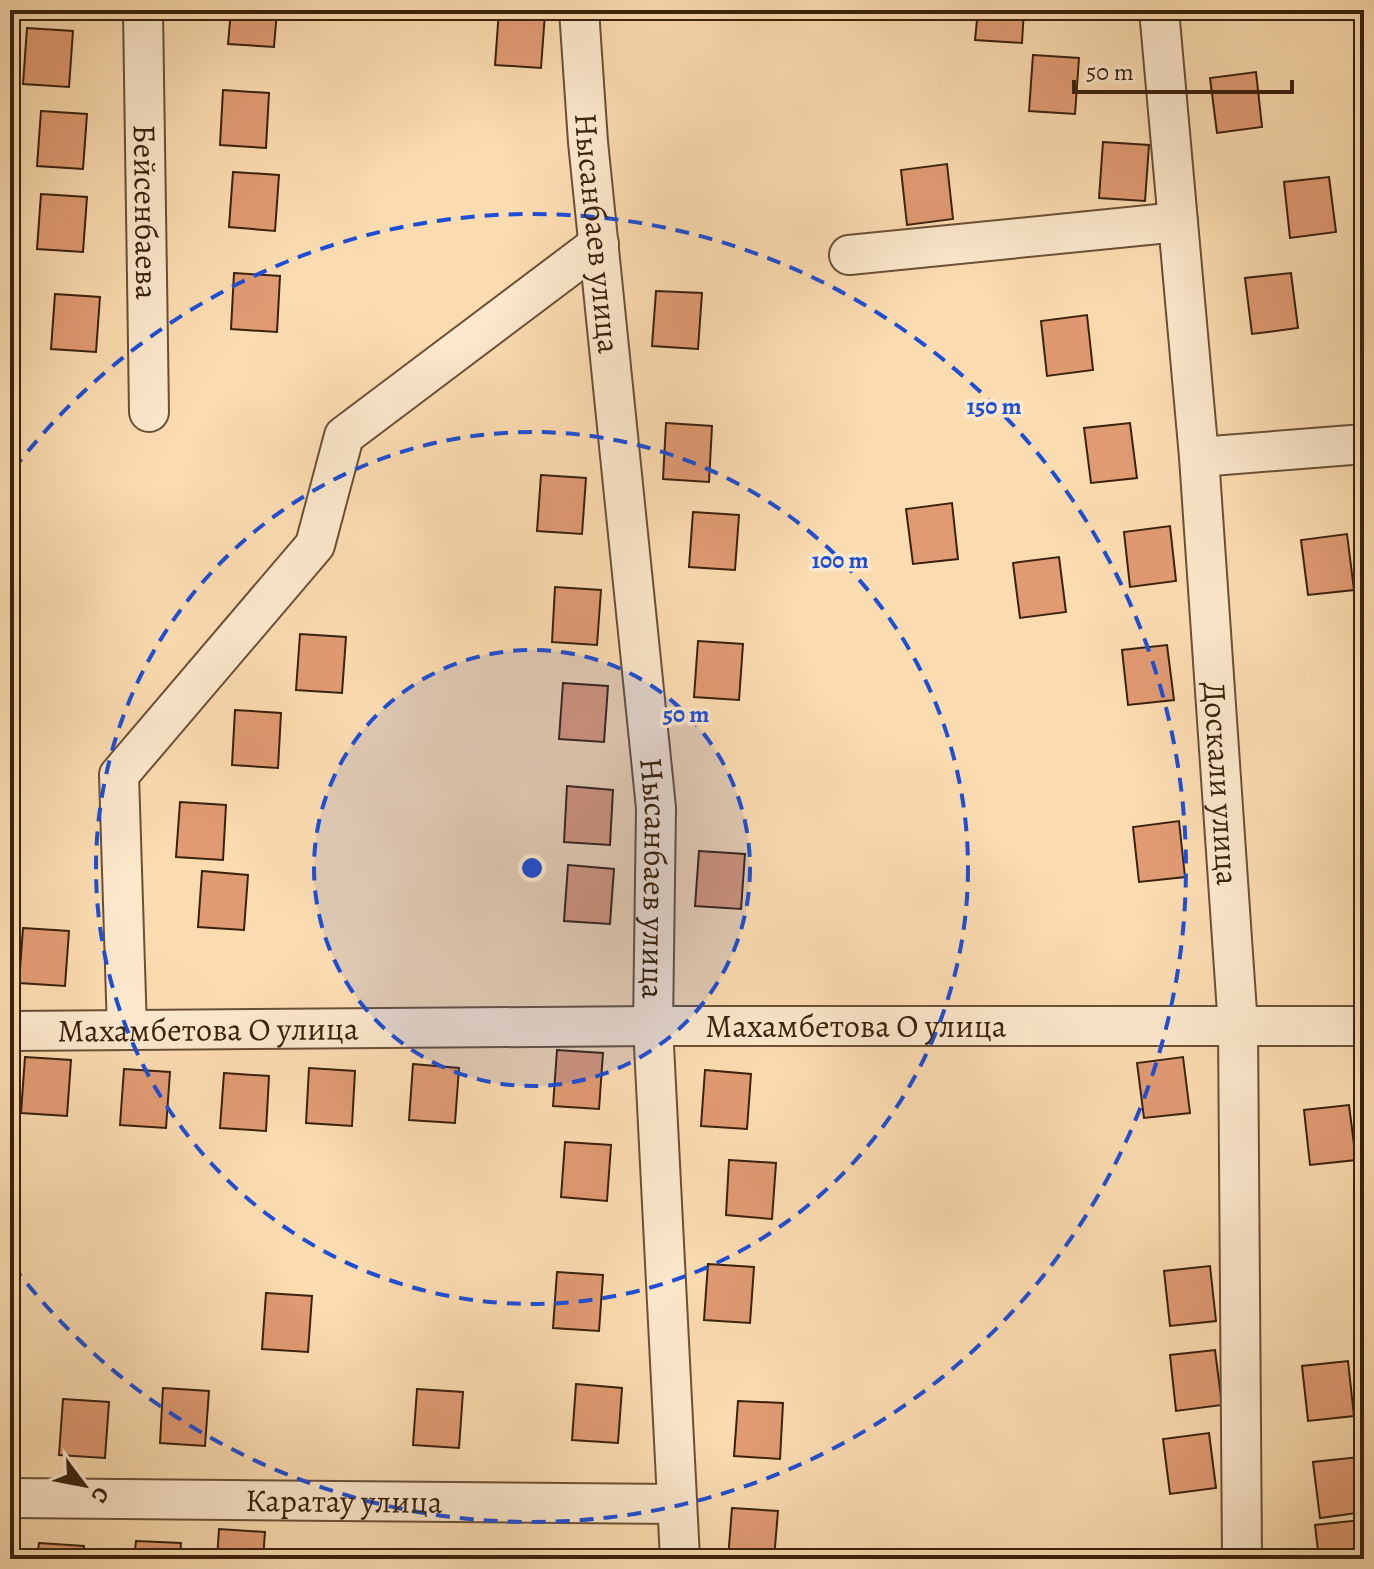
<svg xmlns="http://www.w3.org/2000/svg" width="1374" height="1569" font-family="Alegreya,serif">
<rect width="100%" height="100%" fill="#fbdcb0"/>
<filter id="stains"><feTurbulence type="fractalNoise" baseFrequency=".0025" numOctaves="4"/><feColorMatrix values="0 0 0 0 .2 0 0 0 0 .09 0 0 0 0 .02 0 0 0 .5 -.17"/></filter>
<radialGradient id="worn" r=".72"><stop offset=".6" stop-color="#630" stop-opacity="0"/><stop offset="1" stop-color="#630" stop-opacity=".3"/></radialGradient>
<!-- building -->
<g fill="#e19b73" stroke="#39220e" stroke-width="2">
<polygon points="231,10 277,10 274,47 228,44"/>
<polygon points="499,10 545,13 541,68 495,65"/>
<polygon points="978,10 1024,10 1022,43 975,40"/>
<polygon points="1248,10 1295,10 1295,13 1249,18"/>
<polygon points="27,28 73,31 69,87 23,84"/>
<polygon points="1033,55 1079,58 1075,114 1029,111"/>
<polygon points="1256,72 1262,127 1217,133 1210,78"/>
<polygon points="223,90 269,93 266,148 220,145"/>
<polygon points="41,111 87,114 83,169 37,166"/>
<polygon points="1103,142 1149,145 1145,201 1099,198"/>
<polygon points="947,164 953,219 907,225 901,170"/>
<polygon points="233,172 279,175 275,231 229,227"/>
<polygon points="1329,177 1336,232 1290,238 1284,182"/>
<polygon points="41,194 87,197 83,252 37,249"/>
<polygon points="234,273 280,276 277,332 231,329"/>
<polygon points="1291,273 1298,328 1252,334 1245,278"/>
<polygon points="656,291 702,293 698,349 652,346"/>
<polygon points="55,294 100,297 96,352 51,349"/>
<polygon points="1087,315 1093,370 1047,376 1041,321"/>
<polygon points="666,423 712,426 709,482 663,479"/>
<polygon points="1130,423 1137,478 1091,483 1084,428"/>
<polygon points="541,475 586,478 582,534 537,531"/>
<polygon points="952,503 958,559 913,564 906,509"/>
<polygon points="693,512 739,515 735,570 689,567"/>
<polygon points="1170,526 1176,581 1130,587 1124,532"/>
<polygon points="1347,534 1354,590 1308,595 1301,540"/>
<polygon points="1059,557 1066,612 1020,618 1013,563"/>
<polygon points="555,587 601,590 597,645 552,642"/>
<polygon points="300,634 346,637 342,693 296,690"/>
<polygon points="698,641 743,644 739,700 694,697"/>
<polygon points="1167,645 1174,700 1128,705 1122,650"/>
<polygon points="563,683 608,686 604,742 559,739"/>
<polygon points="235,710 281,713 278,768 232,765"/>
<polygon points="567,786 613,790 610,845 564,842"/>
<polygon points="180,802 226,805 223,860 176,857"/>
<polygon points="1179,821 1185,877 1139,882 1133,827"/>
<polygon points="699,851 745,854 741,909 695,906"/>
<polygon points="568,865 614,869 610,924 564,921"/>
<polygon points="202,871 248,875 244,930 198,927"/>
<polygon points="23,928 69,931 65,986 19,983"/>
<polygon points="557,1050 603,1053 599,1109 553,1106"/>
<polygon points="25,1057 71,1060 67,1116 21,1113"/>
<polygon points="1183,1057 1190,1113 1144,1118 1137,1063"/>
<polygon points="413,1064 459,1068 455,1123 409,1120"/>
<polygon points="309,1068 355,1071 352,1126 306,1123"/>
<polygon points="124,1069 170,1072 166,1128 120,1125"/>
<polygon points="705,1070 751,1074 747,1129 701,1126"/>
<polygon points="224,1073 269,1076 266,1131 220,1128"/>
<polygon points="1349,1105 1356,1160 1310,1165 1304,1110"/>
<polygon points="565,1142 611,1145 607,1201 561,1197"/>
<polygon points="729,1160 776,1163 772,1219 726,1215"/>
<polygon points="708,1264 754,1267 750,1323 704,1320"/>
<polygon points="1210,1266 1216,1321 1170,1326 1164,1271"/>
<polygon points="557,1272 603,1275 599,1331 553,1328"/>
<polygon points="266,1293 312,1296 308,1352 262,1349"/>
<polygon points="1215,1350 1222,1405 1176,1411 1170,1355"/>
<polygon points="1348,1361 1354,1416 1308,1421 1302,1366"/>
<polygon points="576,1384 622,1388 618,1443 572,1440"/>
<polygon points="163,1388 209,1391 205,1446 160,1443"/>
<polygon points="417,1389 463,1392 459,1448 413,1445"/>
<polygon points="63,1399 109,1402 105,1458 59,1455"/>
<polygon points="738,1401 783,1403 780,1459 734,1456"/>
<polygon points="1209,1433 1216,1488 1170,1494 1163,1439"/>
<polygon points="1359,1457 1364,1512 1320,1518 1313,1462"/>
<polygon points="732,1508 778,1511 774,1559 728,1559"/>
<polygon points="1361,1520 1364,1559 1319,1559 1315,1525"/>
<polygon points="219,1529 265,1532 263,1559 217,1559"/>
<polygon points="136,1541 181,1543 180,1559 134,1559"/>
<polygon points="39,1543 84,1546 83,1559 37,1559"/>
</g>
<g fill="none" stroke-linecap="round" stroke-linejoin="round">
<defs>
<g id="minor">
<path id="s1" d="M 143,10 L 149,412"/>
<path id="s2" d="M 579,10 L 588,142 L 656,808 L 653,1026 L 680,1559"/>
<path id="s3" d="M 1159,10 L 1199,457 L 1238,1027 L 1242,1559"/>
<polyline points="849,255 1178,222"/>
<polyline points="1199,457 1364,444"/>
<polyline points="127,1030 119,775 315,545 344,436 599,244"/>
<path id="s4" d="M 10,1031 L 653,1026 L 1364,1026"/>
<path id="s5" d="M 10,1498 L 677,1504"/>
</g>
</defs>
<!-- minor casing -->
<use href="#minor" stroke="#6a5036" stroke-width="42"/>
<!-- minor -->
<use href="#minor" stroke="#fce8cc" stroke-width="38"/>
</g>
<!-- distance rings -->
<circle cx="532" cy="868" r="218" fill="#1d4ed8" fill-opacity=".12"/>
<g fill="none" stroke="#1d4ed8" stroke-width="4" stroke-dasharray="14 10">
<circle cx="532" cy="868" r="218"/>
<circle cx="532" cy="868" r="436"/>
<path d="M13 470A654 654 0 1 1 13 1266"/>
</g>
<g text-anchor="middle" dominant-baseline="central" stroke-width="7" stroke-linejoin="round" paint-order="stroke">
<!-- street labels -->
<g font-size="32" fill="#39220e" stroke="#fce8cc">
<text stroke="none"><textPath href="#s1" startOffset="202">Бейсенбаева</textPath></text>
<text stroke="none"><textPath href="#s2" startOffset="224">Нысанбаев улица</textPath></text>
<text stroke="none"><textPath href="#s3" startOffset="776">Доскали улица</textPath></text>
<text stroke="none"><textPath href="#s2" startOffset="872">Нысанбаев улица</textPath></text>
<text stroke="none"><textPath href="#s4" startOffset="846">Махамбетова О улица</textPath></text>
<text stroke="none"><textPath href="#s4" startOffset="198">Махамбетова О улица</textPath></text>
<text stroke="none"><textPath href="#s5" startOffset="334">Каратау улица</textPath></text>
</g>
</g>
<circle cx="532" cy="868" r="12" fill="#1d4ed8" stroke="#fce8cc" stroke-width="4"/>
<g font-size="24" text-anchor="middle" font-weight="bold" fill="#1d4ed8" stroke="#fce8cc" stroke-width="7" stroke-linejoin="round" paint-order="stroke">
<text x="994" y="414">150 m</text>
<text x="840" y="568">100 m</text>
<text x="686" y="722">50 m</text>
</g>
<!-- margin -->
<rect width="1374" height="1569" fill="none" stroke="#fbdcb0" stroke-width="40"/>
<rect x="12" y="12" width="1350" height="1545" fill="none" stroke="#39220e" stroke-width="4"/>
<rect x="20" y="20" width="1334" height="1529" fill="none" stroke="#39220e" stroke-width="2"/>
<!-- north arrow -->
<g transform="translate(84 1485) rotate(122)" stroke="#fce8cc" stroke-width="6" paint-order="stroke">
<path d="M0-6L14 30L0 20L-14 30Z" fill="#39220e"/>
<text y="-12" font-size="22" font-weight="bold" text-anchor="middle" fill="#39220e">С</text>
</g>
<!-- scale -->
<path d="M1074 80v12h218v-12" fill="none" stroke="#39220e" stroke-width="4"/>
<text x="1086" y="80" font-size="24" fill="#39220e" stroke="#fce8cc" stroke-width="6" paint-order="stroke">50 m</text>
<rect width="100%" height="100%" filter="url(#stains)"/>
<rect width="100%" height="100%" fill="url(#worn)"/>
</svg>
